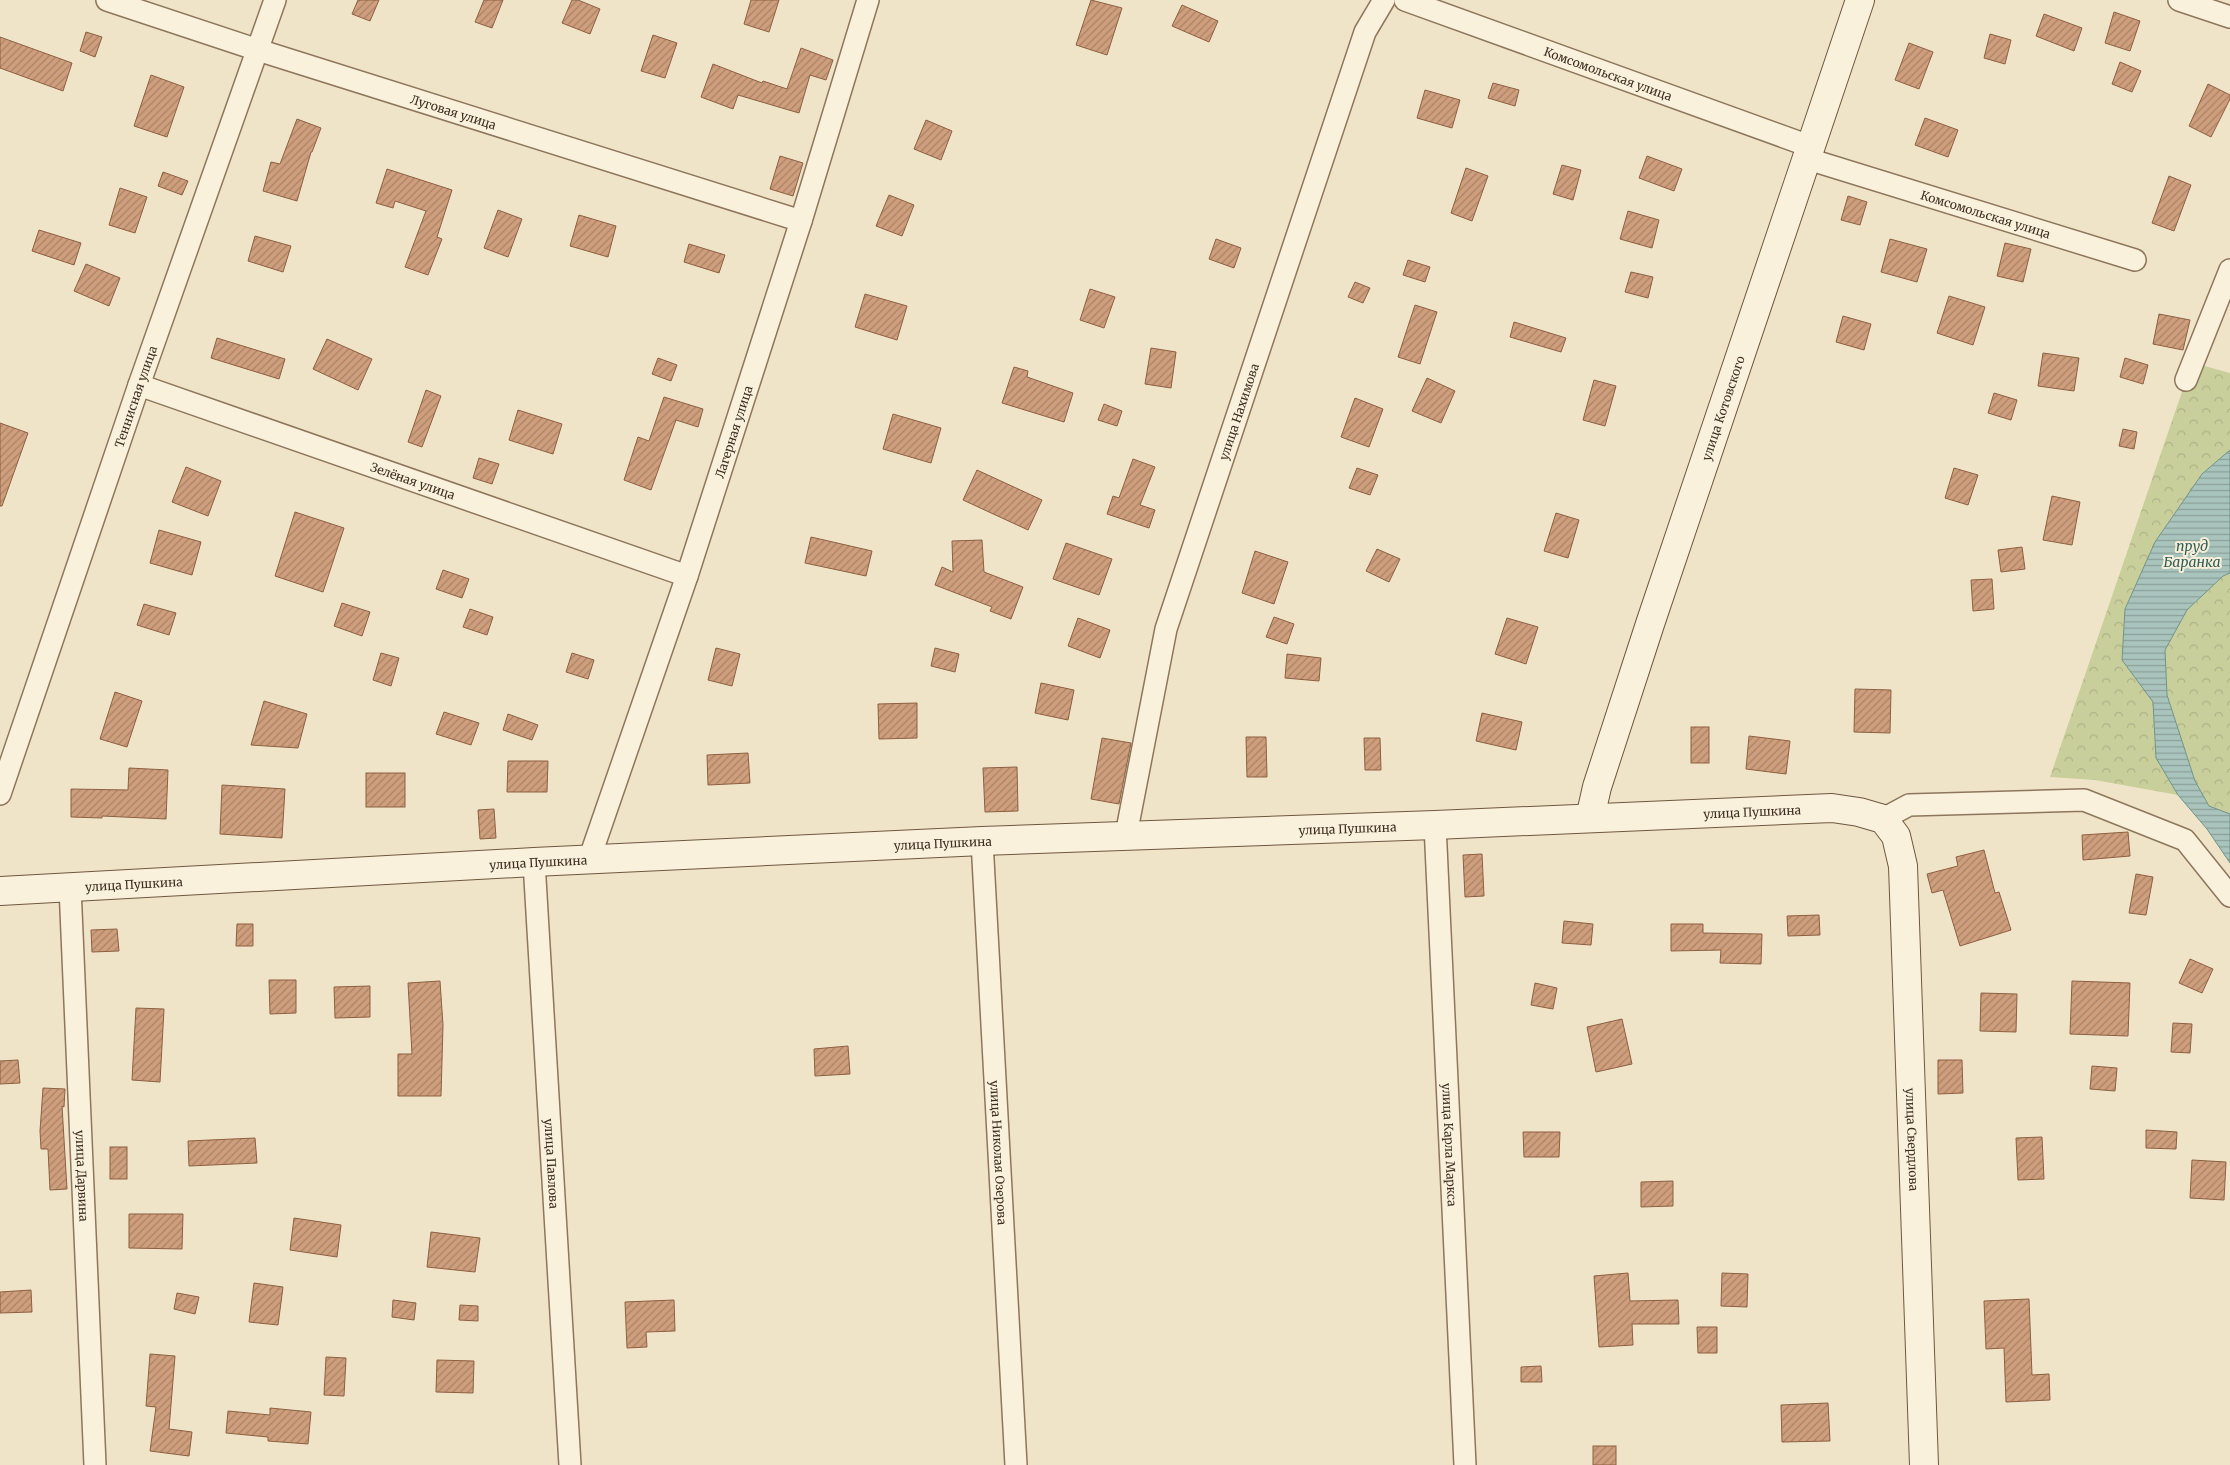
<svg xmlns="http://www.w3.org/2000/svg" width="2230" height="1465" font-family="Merriweather,serif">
<defs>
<pattern id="forest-crowns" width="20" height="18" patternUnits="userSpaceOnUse" patternTransform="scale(1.25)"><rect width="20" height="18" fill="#c9cf9b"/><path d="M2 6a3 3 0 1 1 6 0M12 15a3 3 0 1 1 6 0" fill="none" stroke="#aeb285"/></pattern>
<pattern id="water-rules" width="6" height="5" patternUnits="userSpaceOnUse" patternTransform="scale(1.25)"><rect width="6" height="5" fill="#a9c4bc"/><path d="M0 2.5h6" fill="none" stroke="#8ba098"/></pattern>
<pattern id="building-hatch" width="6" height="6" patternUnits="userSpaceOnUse" patternTransform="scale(1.25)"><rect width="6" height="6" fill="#cf9f7d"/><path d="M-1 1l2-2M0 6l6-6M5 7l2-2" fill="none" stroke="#a98266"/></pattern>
</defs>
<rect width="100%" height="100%" fill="#f0e4c8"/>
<!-- forest -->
<g fill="url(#forest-crowns)">
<polygon points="2197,364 2230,373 2230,450 2202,474 2155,542 2125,609 2122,660 2153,702 2156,758 2178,795 2095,780 2050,777 2186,380"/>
<polygon points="2230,573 2230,814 2209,806 2195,781 2167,695 2165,650 2187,610 2223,576"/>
</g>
<!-- water -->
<polygon fill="url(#water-rules)" stroke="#6f938a" points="2230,450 2230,573 2223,576 2187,610 2165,650 2167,695 2195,781 2209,806 2230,814 2230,863 2207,829 2178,795 2156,758 2153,702 2122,660 2125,609 2155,542 2202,474"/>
<!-- building -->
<g fill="url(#building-hatch)" stroke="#8d5f41">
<polygon points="358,0 379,0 370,21 352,14"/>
<polygon points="484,0 503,0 492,28 475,22"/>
<polygon points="572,0 578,0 600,9 590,34 562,23"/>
<polygon points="751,0 779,0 769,32 744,24"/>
<polygon points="1091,0 1122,8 1107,55 1076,45"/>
<polygon points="1182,5 1218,21 1209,42 1172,26"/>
<polygon points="2114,12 2140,21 2130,51 2105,43"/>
<polygon points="2044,14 2082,28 2074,51 2036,36"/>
<polygon points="86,32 102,37 95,57 80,51"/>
<polygon points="1990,34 2011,40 2005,64 1984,58"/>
<polygon points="653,35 677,43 665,78 641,71"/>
<polygon points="0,37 72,63 63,91 0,68"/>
<polygon points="1909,43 1933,52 1919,89 1895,80"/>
<polygon points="801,48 833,60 826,80 810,75 799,113 738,95 733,109 701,97 713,64 762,83 763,81 787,89"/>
<polygon points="2120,62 2141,71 2132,92 2112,84"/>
<polygon points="151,75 184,87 167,137 134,126"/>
<polygon points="1493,83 1519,90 1515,106 1488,98"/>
<polygon points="2208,84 2230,95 2230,99 2211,137 2189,126"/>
<polygon points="1425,90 1460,100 1452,128 1417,118"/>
<polygon points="1925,118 1958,130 1948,157 1915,145"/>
<polygon points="297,119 321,128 312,152 311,152 297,201 263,191 271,162 280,164"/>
<polygon points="926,120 952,131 941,160 914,149"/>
<polygon points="780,156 803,163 793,196 770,189"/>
<polygon points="1647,156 1682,169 1674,191 1639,178"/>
<polygon points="1562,165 1581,170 1573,200 1553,194"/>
<polygon points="1466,168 1488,176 1472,221 1451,213"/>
<polygon points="387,169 452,190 437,237 442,239 428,275 405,267 426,211 395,201 393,208 376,203"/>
<polygon points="163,172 188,181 182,195 158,186"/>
<polygon points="2169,176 2191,185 2174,231 2152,223"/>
<polygon points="120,188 147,197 135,233 109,225"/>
<polygon points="889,195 914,205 902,236 876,226"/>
<polygon points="1848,196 1867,202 1860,225 1841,220"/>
<polygon points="498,210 522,219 508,257 484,248"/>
<polygon points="1628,211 1659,220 1652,248 1620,239"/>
<polygon points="579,215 616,226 608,257 570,246"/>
<polygon points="39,230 81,243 74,265 32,251"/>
<polygon points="255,236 291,246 283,272 248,261"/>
<polygon points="1216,239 1241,248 1234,268 1209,259"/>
<polygon points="1890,239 1927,249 1917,282 1881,272"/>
<polygon points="2005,243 2031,249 2023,282 1997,276"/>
<polygon points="689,244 725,255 719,273 684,262"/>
<polygon points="1408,260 1430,267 1425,282 1403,275"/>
<polygon points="86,264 120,278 109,306 74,291"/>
<polygon points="1631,272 1653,277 1648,298 1625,292"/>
<polygon points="1355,282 1370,288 1363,303 1348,297"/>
<polygon points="1090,289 1115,297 1104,328 1080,320"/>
<polygon points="865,294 907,306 897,340 855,327"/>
<polygon points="1949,296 1985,307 1973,345 1937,333"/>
<polygon points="1415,305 1437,312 1420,364 1398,357"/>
<polygon points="2159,314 2190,320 2183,350 2153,344"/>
<polygon points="1843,316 1871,324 1864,350 1836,342"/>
<polygon points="1514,322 1566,338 1561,352 1510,337"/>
<polygon points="217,338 285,359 279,379 211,358"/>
<polygon points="327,339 372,359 358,390 313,369"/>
<polygon points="1151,348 1176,352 1171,388 1145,384"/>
<polygon points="2043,353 2079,358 2074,391 2038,386"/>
<polygon points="658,358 677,365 671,381 652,374"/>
<polygon points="2125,358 2148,365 2143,384 2120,377"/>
<polygon points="1014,367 1028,371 1027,377 1073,393 1064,422 1002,403"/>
<polygon points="1427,378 1455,391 1441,423 1412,411"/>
<polygon points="1594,380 1616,386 1605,426 1583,420"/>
<polygon points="426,390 441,396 422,447 408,442"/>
<polygon points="1994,393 2017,400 2011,420 1988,413"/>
<polygon points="664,397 703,409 698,427 676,420 651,490 624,480 638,437 649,441"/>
<polygon points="1355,398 1383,409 1369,447 1341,437"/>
<polygon points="1104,404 1122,411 1117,426 1098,420"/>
<polygon points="518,410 562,424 553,454 509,440"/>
<polygon points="893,414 941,428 931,463 883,449"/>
<polygon points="0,423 28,433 2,506 0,506"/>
<polygon points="2123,429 2137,432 2134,449 2119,446"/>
<polygon points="479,458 499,464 492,484 473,478"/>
<polygon points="1133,459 1155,467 1140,505 1155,510 1149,528 1107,514 1113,496 1119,498"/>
<polygon points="186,467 221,481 208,516 172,502"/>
<polygon points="1357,468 1378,475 1370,495 1349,488"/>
<polygon points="1954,468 1978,475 1968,505 1945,498"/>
<polygon points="977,470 1042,500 1028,530 963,500"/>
<polygon points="2052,496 2080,502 2072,545 2043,540"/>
<polygon points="295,512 344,528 323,592 275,576"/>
<polygon points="1556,513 1579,520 1568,558 1544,551"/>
<polygon points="159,530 201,542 192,575 150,563"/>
<polygon points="811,537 872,551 866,576 805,563"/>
<polygon points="982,540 984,572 1023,587 1011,619 990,611 992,607 935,585 942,567 953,572 952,541"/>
<polygon points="1066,543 1112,559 1099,595 1053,579"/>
<polygon points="2022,547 2025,569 2001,572 1998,550"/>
<polygon points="1377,549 1400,559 1389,582 1366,571"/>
<polygon points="1255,551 1288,562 1274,604 1242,593"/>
<polygon points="443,570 469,579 462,598 436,589"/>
<polygon points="1992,579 1994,609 1973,611 1971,580"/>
<polygon points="342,603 370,612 362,636 334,626"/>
<polygon points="144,604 176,613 169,635 137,625"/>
<polygon points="470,609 493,617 487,635 463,627"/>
<polygon points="1274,617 1294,624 1287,644 1266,637"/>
<polygon points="1078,618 1110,630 1100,658 1068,646"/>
<polygon points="1507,618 1538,627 1526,664 1495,654"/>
<polygon points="716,648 740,654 732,686 708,680"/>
<polygon points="935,648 959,654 955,672 931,666"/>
<polygon points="381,653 399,658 391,686 373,680"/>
<polygon points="572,653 594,660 588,679 566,672"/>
<polygon points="1287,654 1321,658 1319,681 1285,678"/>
<polygon points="1041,683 1074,690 1068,720 1035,713"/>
<polygon points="1855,689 1891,690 1890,733 1854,732"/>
<polygon points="115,692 142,701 127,747 100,739"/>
<polygon points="264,701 307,714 298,748 251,745"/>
<polygon points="917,703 917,738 879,739 878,704"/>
<polygon points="444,712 479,723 471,745 436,734"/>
<polygon points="1482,713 1522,722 1516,750 1476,741"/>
<polygon points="508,714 538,725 532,740 503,730"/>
<rect x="1691" y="727" width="18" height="36"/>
<polygon points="1749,736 1790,741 1786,774 1746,769"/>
<polygon points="1246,737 1266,737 1267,777 1247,777"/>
<polygon points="1102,738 1131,743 1119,804 1091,799"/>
<polygon points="1364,738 1380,738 1381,770 1365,770"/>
<polygon points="748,753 750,783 708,785 707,755"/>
<polygon points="508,761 548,761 547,792 507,792"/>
<polygon points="1017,767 1018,811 985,812 983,768"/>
<polygon points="129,768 168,770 166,819 102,816 102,818 71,817 71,789 128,790"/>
<rect x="366" y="773" width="39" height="34"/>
<polygon points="222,785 285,789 282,838 220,834"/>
<polygon points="494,809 496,838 480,839 478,810"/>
<polygon points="2128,832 2130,856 2083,860 2082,835"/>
<polygon points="1984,850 1995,893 1999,892 2011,930 1960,946 1943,890 1932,893 1927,874 1958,866 1956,857"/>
<polygon points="1482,854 1484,896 1465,897 1463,855"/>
<polygon points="2136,874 2153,877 2146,915 2129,913"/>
<polygon points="1819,915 1820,935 1788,936 1787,916"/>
<polygon points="1564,921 1593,924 1591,945 1562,943"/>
<polygon points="237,924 253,924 253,946 236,946"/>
<polygon points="1671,924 1703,924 1703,933 1762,934 1761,964 1720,963 1721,950 1671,951"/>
<polygon points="117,929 119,951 92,952 91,930"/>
<polygon points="2190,959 2213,969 2202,993 2179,983"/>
<polygon points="269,980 296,980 296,1013 270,1014"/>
<polygon points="440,981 443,1025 441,1096 398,1096 398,1054 412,1054 408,983"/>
<polygon points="2072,981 2130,983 2128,1036 2070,1034"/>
<polygon points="1535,983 1557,988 1553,1009 1531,1005"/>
<polygon points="370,986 370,1017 335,1018 334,987"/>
<polygon points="1981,993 2017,994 2016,1032 1980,1031"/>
<polygon points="136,1008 164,1009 160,1082 132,1080"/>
<polygon points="1622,1019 1632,1064 1596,1072 1587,1027"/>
<polygon points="2173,1023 2192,1024 2190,1053 2171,1052"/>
<polygon points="848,1046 850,1074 815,1076 814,1049"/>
<polygon points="18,1060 20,1083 0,1084 0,1061"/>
<polygon points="1938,1060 1962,1060 1963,1093 1938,1094"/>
<polygon points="2092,1066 2117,1068 2115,1091 2090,1089"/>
<polygon points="43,1088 65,1089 64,1107 62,1106 67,1189 50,1190 48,1149 41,1149 40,1131"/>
<polygon points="2146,1130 2177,1132 2176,1149 2146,1148"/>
<polygon points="1523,1132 1560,1132 1559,1157 1524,1157"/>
<polygon points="2042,1137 2044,1179 2018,1180 2016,1138"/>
<polygon points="255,1138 257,1163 189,1166 188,1141"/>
<rect x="110" y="1147" width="17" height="32"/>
<polygon points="2192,1160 2226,1162 2224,1200 2190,1198"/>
<polygon points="1673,1181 1673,1206 1641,1207 1641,1182"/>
<polygon points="129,1214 183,1214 182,1249 129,1248"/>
<polygon points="294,1218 341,1225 337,1257 290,1250"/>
<polygon points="431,1232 480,1238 475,1272 427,1267"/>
<polygon points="1628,1273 1630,1301 1678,1300 1679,1324 1632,1324 1633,1345 1599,1347 1594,1276"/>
<polygon points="1722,1273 1748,1274 1747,1307 1721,1306"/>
<polygon points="254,1283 283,1287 278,1325 249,1322"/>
<polygon points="31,1290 32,1312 0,1313 0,1292"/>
<polygon points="177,1293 199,1297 195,1314 174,1309"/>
<polygon points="2029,1299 2032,1375 2049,1374 2050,1400 2006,1402 2004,1348 1986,1349 1984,1301"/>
<polygon points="393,1300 416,1303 414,1320 392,1317"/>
<polygon points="674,1300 675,1331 646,1332 647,1347 627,1348 625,1302"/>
<polygon points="460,1305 478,1306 478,1321 459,1320"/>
<polygon points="1697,1327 1717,1327 1717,1353 1698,1353"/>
<polygon points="150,1354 175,1356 169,1429 192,1432 189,1456 150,1451 156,1407 146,1406"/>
<polygon points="326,1357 346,1358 344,1396 324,1395"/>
<polygon points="437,1360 474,1361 473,1393 436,1392"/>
<polygon points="1541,1366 1542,1382 1521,1382 1521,1367"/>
<polygon points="1828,1403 1830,1441 1782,1442 1781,1405"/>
<polygon points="270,1408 311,1412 308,1444 268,1441 268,1437 226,1433 228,1411 270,1415"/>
<rect x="1593" y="1446" width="23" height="19"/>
</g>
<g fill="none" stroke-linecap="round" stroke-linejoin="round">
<defs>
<g id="street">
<path id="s1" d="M 107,0 L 258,50 L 801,221"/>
<path id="s2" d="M 1405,0 L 1812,147"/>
<polyline points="2179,0 2230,17"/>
<path id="s3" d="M 1808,159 L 2135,260"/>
<polyline points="2186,380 2230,270"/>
<path id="s4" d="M 139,385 L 687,576"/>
<path id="s5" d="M 0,794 L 139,385 L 275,0"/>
<polyline points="1883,819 1909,805 2084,800 2185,840 2230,896"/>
<path id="s6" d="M 1435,825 L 1465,1465"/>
<path id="s7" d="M 1126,835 L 1166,629 L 1365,32 L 1384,0"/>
<path id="s8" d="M 982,841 L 1016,1465"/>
<path id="s9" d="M 589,860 L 687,576 L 801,221 L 868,0"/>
<path id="s10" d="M 534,862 L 570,1465"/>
<path id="s11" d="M 70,887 L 95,1465"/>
</g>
<g id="secondary">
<path id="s12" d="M 1590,818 L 1597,787 L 1650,624 L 1860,0"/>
<path id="s13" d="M 0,891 L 534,862 L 982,841 L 1435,825 L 1832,808 L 1859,812 L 1883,819 L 1896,836 L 1903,866 L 1924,1465"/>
</g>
</defs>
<!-- street casing -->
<use href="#street" stroke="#8d765c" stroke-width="24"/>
<!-- secondary casing -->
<use href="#secondary" stroke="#6f573f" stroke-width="30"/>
<!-- street -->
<use href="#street" stroke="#faf1dc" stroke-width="21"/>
<!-- secondary -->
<use href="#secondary" stroke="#faf1dc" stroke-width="28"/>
</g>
<g text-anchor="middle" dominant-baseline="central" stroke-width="4" stroke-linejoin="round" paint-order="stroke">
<!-- street labels -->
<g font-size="12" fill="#3d2e20" stroke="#f7eed8">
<text stroke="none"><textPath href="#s2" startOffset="216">Комсомольская улица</textPath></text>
<text stroke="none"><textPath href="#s1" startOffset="364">Луговая улица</textPath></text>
<text stroke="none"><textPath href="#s3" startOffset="186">Комсомольская улица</textPath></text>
<text stroke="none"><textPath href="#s5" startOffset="420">Теннисная улица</textPath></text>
<text stroke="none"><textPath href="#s12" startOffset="431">улица Котовского</textPath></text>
<text stroke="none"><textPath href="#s7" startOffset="439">улица Нахимова</textPath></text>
<text stroke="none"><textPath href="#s9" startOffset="452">Лагерная улица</textPath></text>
<text stroke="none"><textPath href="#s4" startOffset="290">Зелёная улица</textPath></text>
<text stroke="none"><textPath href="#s13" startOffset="1754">улица Пушкина</textPath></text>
<text stroke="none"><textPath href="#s13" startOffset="1349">улица Пушкина</textPath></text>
<text stroke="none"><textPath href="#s13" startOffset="944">улица Пушкина</textPath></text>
<text stroke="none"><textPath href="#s13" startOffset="539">улица Пушкина</textPath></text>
<text stroke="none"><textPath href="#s13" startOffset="134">улица Пушкина</textPath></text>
<text stroke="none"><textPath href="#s13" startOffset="2212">улица Свердлова</textPath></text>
<text stroke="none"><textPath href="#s6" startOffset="320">улица Карла Маркса</textPath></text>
<text stroke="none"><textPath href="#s8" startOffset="312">улица Николая Озерова</textPath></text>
<text stroke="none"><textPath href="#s10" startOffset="302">улица Павлова</textPath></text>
<text stroke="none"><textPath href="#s11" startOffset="289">улица Дарвина</textPath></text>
</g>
<!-- water labels -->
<g font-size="14" font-style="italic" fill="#2f5d5a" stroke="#f7eed8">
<text x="2192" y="546">пруд<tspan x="2192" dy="16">Баранка</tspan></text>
</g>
</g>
</svg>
